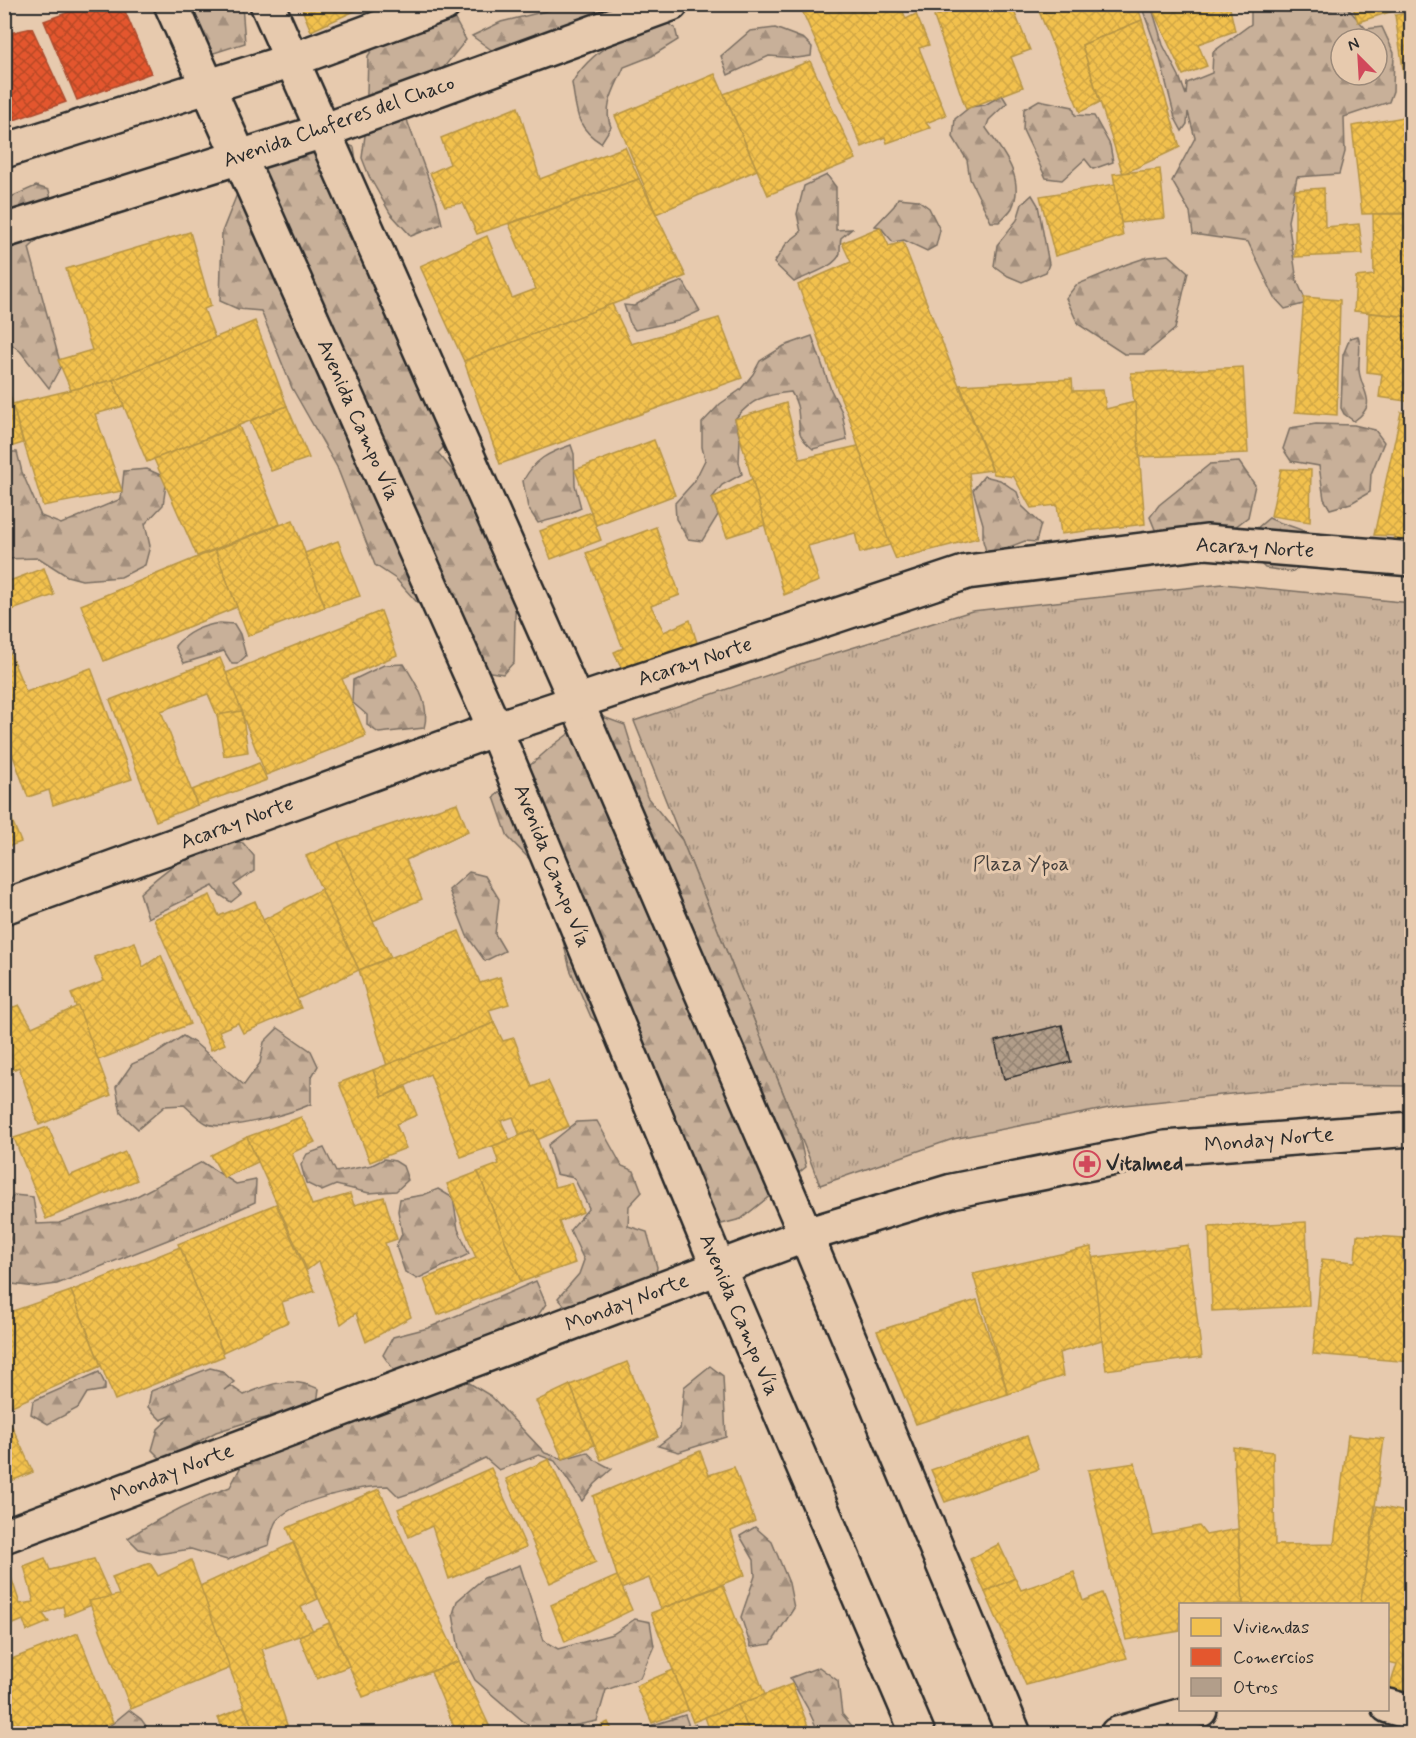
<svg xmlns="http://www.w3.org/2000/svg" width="1416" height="1738" font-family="Mynerve,sans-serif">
<defs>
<pattern id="grass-tufts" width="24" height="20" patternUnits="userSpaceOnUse" patternTransform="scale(1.5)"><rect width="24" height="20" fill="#c8b099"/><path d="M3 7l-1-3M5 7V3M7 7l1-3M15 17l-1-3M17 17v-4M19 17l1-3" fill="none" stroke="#a38f7d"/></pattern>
<pattern id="forest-firs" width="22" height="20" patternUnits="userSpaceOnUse" patternTransform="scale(1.5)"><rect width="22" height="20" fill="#c8b099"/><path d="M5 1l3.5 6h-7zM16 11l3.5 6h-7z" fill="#a38f7d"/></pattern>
<pattern id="homes-cross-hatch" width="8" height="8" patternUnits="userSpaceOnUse" patternTransform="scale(1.5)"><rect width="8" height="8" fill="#f2c14e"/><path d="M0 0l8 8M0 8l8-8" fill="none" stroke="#d0a644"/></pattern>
<pattern id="shops-cross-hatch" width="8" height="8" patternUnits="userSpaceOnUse" patternTransform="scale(1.5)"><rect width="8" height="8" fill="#e4572e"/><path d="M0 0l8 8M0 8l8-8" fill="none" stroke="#b94827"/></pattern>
<pattern id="building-cross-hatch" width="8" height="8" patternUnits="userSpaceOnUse" patternTransform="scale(1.5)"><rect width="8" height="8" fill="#b29e8a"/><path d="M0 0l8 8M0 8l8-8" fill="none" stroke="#918171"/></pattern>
</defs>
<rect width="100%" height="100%" fill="#e7caae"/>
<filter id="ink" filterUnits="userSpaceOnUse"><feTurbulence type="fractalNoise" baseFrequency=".0167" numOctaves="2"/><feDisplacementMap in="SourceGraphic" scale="12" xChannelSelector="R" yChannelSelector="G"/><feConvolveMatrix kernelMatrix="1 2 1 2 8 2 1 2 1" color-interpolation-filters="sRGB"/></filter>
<g filter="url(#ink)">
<!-- grass -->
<polygon fill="url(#grass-tufts)" stroke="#7a6e62" stroke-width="1.5" points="1223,584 1411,603 1411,1086 1319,1085 1124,1105 953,1139 820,1185 634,721 806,662 972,611"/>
<!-- forest -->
<g fill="url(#forest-firs)" stroke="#7a6e62" stroke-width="1.5" fill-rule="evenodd">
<polygon points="169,5 242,5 245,43 214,53 184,41"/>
<polygon points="560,5 653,5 497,54 472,36 501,22 550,10"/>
<path d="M 1141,5 L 1151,5 L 1163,45 L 1179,76 L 1186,95 L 1187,83 L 1212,73 L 1213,52 L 1251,24 L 1251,5 L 1345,5 L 1366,29 L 1382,27 L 1394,53 L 1393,91 L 1389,102 L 1344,117 L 1345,152 L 1339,174 L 1297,177 L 1288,221 L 1297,281 L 1307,303 L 1285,309 L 1275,298 L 1248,242 L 1193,234 L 1190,212 L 1172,181 L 1195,138 L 1188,112 L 1187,124 L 1182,131 L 1175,118 L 1159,55 ZM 1341,39 L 1377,39 L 1377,75 L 1341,75 Z"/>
<polygon points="453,16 466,40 440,72 402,89 408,123 437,202 442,224 411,236 390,213 369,176 362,158 366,128 368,56 377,42"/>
<path d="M 661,19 L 675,28 L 678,40 L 652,56 L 624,67 C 616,87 602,106 611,127 L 601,143 C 575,127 577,111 572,83 C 589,52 628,31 661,19 Z"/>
<polygon points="775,28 804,39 812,47 811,56 797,58 769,56 728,75 721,56 750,31"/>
<path d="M 1002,95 L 1007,103 L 989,120 L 986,128 C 1002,151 1026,178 1012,208 C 1009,213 1003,218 999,222 L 991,222 L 970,179 L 967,160 L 953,137 L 955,119 L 970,107 L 985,105 Z"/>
<polygon points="1039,100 1073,107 1075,115 1094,116 1110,145 1113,162 1093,169 1085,159 1062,180 1046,178 1023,130 1024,109"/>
<polygon points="326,137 354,147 359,181 341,223 383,291 449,441 438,453 460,479 516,576 514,662 503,674 478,670 396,579 375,565 337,467 292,388 261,311 238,309 220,301 222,232 237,194 274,146"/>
<path d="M 827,175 L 836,187 L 836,230 L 852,229 L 841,238 C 840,243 840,249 840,253 C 837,267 805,276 794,282 L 774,263 L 786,244 L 801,232 L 797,214 L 804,186 Z"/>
<polygon points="36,186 49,190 56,223 29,248 61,366 49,388 20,351 5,339 4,200"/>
<polygon points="1032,195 1038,205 1049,264 1046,272 1022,282 1008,276 994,266 997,245 1017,220 1022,204"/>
<polygon points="898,198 918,200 929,208 940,230 936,246 927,251 904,240 893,242 880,227 875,226 894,206"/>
<polygon points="1169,255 1188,272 1175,329 1145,354 1124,354 1078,324 1066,298 1076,285 1127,264 1148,257"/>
<polygon points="683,281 700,311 678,321 635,330 630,323 624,305 634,306 662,289"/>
<path d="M 812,336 L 831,390 L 842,412 L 847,440 L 813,449 C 794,433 801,430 798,410 C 797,404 794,397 791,392 C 764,395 753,398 735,419 L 740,439 L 739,462 L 742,474 L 722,485 L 712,498 L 718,515 L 702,541 L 688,539 L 676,519 L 675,503 L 694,482 L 705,460 L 702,447 L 702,423 L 720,404 L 740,390 L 753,374 L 760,361 L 784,346 Z"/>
<path d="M 1358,336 C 1362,348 1358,357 1359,370 C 1361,392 1380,403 1354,421 L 1344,414 L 1341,408 L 1343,355 L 1350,338 Z"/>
<polygon points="1316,424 1354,425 1375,430 1384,442 1371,474 1370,492 1351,503 1330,509 1324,499 1319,466 1291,461 1283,449 1290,428"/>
<path d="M 571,445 L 574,454 L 575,485 L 581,508 L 561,517 L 538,523 L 528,508 L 523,481 C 535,459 548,453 571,445 Z"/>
<polygon points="7,452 17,452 22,472 41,516 61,524 121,499 124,471 147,469 167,478 163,505 145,524 150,546 145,565 121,577 82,580 67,576 39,558 5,559"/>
<polygon points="1239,462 1255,485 1248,517 1231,530 1156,532 1150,517 1159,505 1210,464"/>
<polygon points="984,476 1000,480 1017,492 1022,506 1041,524 1036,542 1025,541 1009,547 1002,562 988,558 983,541 983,524 973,490"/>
<path d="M 1269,518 C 1283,525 1298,527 1312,535 L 1313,556 L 1293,572 L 1265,568 L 1249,552 L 1256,529 Z"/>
<path d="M 220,623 L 234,624 L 240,634 L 246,656 L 237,664 L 232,664 L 224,651 L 184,663 L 175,646 C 187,632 201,626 220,623 Z"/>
<path d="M 404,664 C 416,684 431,704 424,728 L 379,733 L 367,725 L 367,715 L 352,702 L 353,680 L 384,665 Z"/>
<polygon points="595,714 625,725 647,797 682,840 798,1130 806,1167 741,1219 694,1231 615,1038 591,1017 570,969 547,877 508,837 494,797 551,747"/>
<path d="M 218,840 L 243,843 L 254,856 L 254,871 L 234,885 L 241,894 L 231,902 L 220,895 L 213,886 L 148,918 L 140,893 C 163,871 189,853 218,840 Z"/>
<polygon points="469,872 485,876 499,899 495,934 505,951 485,961 467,936 449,890"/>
<path d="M 278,1028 L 311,1051 L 318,1066 L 311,1078 L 311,1104 C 292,1113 223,1133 206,1123 C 198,1119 191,1111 184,1105 L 165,1106 L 138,1129 L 121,1113 L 116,1087 L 132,1064 L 157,1053 L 183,1036 L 195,1043 L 244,1085 L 260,1063 L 264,1042 Z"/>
<polygon points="597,1121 622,1166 634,1171 642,1192 629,1206 628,1226 647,1232 657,1267 654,1288 575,1307 564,1305 558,1298 579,1274 584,1260 570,1230 589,1208 574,1178 556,1174 548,1145 577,1122"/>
<polygon points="324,1148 336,1172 372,1165 384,1159 395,1161 403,1166 408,1180 396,1191 369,1193 336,1185 322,1191 306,1183 301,1165 307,1154"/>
<polygon points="202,1162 236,1184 256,1180 255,1202 208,1224 57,1284 35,1287 5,1283 5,1208 14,1195 33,1197 37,1224 59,1223 135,1197"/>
<polygon points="438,1189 453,1198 458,1229 469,1254 417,1279 405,1272 396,1246 402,1234 398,1211 400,1199 423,1195"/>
<polygon points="536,1281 546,1304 534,1321 421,1365 395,1372 383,1355 393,1337 428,1328"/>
<polygon points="710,1366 723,1376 726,1437 679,1452 658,1446 680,1429 684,1387"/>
<path d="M 210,1368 L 222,1371 L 234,1382 L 224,1390 L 231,1386 L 244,1395 C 271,1383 290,1376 319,1389 L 317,1403 L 286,1415 L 254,1420 L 216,1432 L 163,1461 L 152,1450 L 158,1429 L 173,1415 L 161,1420 L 148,1407 L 151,1391 Z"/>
<polygon points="99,1372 105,1384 105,1390 87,1393 78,1408 48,1424 31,1414 33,1401"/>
<path d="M 466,1381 L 491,1396 L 545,1453 L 563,1459 L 587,1452 L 595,1460 L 612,1469 L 595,1484 L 582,1501 L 555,1461 L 539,1455 L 499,1470 L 485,1458 L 414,1492 L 399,1497 L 388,1486 C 361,1486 296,1500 278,1519 C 272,1524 271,1538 269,1545 L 227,1560 L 191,1549 L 158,1554 L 139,1549 L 128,1538 C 160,1517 194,1500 230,1487 L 246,1457 L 299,1434 L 312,1440 L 417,1396 Z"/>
<polygon points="755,1527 772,1542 789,1583 794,1608 771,1644 751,1647 741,1617 755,1576 754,1560 740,1536"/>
<polygon points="520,1565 544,1641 558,1649 613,1634 635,1619 650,1622 654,1646 640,1678 606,1690 597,1721 537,1733 475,1680 459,1649 453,1614 457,1601 484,1578"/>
<polygon points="819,1667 838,1681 842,1714 858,1733 819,1733 807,1707 790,1678"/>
<polygon points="129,1710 141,1719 151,1733 101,1733"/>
<polygon points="685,1715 689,1726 695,1724 700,1733 641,1733 644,1728"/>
</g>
<!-- homes -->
<g fill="url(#homes-cross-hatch)" stroke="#b69444" stroke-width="1.5">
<polygon points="300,4 370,4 311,31"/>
<polygon points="808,4 856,4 860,12 879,4 900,4 906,19 916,14 929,45 919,48 946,115 926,123 930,128 887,143 885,137 862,147 801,8"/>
<polygon points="966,4 1011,4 1030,50 1011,57 1023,87 966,109 934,17"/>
<polygon points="1036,4 1137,4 1142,20 1082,45 1100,102 1080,112"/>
<polygon points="1155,4 1229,4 1235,31 1198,44 1207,66 1183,75 1152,8"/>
<polygon points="1352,4 1412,4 1412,5 1358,22"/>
<polygon points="1412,12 1412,116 1410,116 1395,15"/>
<polygon points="1142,20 1180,147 1123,174 1082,45"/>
<polygon points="810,61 856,159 768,195 724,94"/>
<polygon points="715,74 757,170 656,214 615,116"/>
<polygon points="518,107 540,179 625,147 639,179 477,234 463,203 445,206 430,173 450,164 441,138"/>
<polygon points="1410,116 1412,116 1412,213 1362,214 1352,126"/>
<polygon points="1160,169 1165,218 1121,223 1113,174"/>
<polygon points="639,179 686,276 464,361 420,266 487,236 512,298 536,289 509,224"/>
<polygon points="1115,184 1123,236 1055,256 1040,196"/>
<polygon points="1324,188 1325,227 1359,224 1363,254 1295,257 1295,190"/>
<polygon points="1373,214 1412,214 1412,317 1354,311 1356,277 1374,275"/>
<polygon points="880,227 889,246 903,242 992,470 969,473 978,538 896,559 886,536 849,417 835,384 798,285 851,262 842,243"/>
<polygon points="190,232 211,306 204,309 215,338 113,380 71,390 58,360 92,350 66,269"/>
<polygon points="1304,297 1340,300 1337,415 1295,412"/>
<polygon points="612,304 631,344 719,318 742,378 500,464 464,361"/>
<polygon points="1369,313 1412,317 1412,402 1379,397 1382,374 1367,372"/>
<polygon points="255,321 287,406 147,462 113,380"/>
<polygon points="1243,367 1248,453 1139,457 1131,373"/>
<polygon points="4,372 23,443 4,449"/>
<polygon points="1072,379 1073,391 1103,390 1106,409 1135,402 1145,524 1061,534 1057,505 1031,508 1014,477 994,474 960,385"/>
<polygon points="113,380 124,406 95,414 122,491 43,506 12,404"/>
<polygon points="786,403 800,459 858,446 890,545 860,553 855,533 808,546 819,581 784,595 735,419"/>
<polygon points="287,406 309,458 271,471 250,421"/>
<polygon points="1401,412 1412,414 1412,552 1391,550 1394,536 1374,535"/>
<polygon points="239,426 280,524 197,556 154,459"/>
<polygon points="654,440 675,495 596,525 575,470"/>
<polygon points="1281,469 1311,470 1310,522 1271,516"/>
<polygon points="752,479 765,525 727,537 712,498"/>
<polygon points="591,512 601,540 551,559 540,531"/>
<polygon points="293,520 325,607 248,636 215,550"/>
<polygon points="656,527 680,595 651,606 664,632 690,620 699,649 625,675 614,652 623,648 586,553"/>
<polygon points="338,541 360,596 325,607 305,553"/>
<polygon points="215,550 237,607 104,661 81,605"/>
<polygon points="44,568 54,595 4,613 4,583"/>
<polygon points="381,611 397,655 342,679 366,736 266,775 226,673"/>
<polygon points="4,639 26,692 91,668 132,779 53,805 49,790 28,797 4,731"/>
<polygon points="220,658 242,711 217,715 208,694 161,711 197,805 156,821 110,700"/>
<polygon points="242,711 248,752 224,756 217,715"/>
<polygon points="259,763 267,780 197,805 192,790"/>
<polygon points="4,801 21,842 4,848"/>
<polygon points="457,803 468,831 406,860 422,899 373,921 338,842"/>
<polygon points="338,842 373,921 391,957 359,970 306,856"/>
<polygon points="321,889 359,970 297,999 263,920"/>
<polygon points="210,895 219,916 255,901 301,1008 243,1033 238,1023 219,1031 225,1044 211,1050 154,919"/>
<polygon points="459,931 480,983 500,977 509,1004 489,1010 494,1023 387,1066 359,970"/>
<polygon points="135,942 143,967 161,955 190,1024 98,1060 71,994 104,981 94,957"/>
<polygon points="19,1005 32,1027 78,1006 111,1095 39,1125 19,1067 4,1074 4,1011"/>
<polygon points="494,1023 503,1041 514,1038 532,1087 548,1081 569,1126 537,1140 534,1130 520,1136 513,1117 501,1121 510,1140 461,1157 430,1074 382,1097 373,1070"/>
<polygon points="373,1070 382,1097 406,1087 417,1115 396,1124 406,1148 370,1162 339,1083"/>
<polygon points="301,1117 315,1142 292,1153 312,1205 350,1194 354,1205 384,1197 397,1239 385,1243 411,1317 366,1342 356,1313 341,1324 319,1261 307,1270 247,1137"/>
<polygon points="48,1127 69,1176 125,1152 137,1180 46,1219 14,1138"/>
<polygon points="534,1130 555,1187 571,1183 583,1212 559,1222 575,1263 521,1282 478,1172 499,1164 493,1146"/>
<polygon points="247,1137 258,1162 224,1178 211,1155"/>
<polygon points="478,1172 521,1282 438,1315 424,1279 476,1258 447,1184"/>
<polygon points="276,1204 315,1291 282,1302 288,1322 223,1352 178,1244"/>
<polygon points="1306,1222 1309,1306 1212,1311 1209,1227"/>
<polygon points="1357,1235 1404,1238 1402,1261 1412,1262 1412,1362 1313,1354 1322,1259 1355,1262"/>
<polygon points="1188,1245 1202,1357 1106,1370 1091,1258"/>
<polygon points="180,1247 224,1356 115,1400 71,1291"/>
<polygon points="1091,1247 1102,1340 1059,1353 1063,1376 1008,1394 973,1274"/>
<polygon points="71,1291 101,1366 5,1409 4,1314"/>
<polygon points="977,1300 1008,1394 916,1424 877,1331"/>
<polygon points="627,1362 658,1437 601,1460 570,1385"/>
<polygon points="570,1385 594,1445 563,1459 536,1401"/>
<polygon points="4,1409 33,1472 4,1484"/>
<polygon points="1348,1435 1384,1439 1362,1604 1243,1604 1233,1447 1273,1452 1275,1545 1334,1544"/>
<polygon points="1027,1436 1039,1469 945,1502 931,1470"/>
<polygon points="700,1451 709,1475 734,1467 755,1521 731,1531 745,1575 661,1609 649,1578 621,1589 593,1496"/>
<polygon points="549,1459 596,1562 550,1583 506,1479"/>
<polygon points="1135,1463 1153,1535 1199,1526 1206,1535 1238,1529 1243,1604 1180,1604 1180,1631 1126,1640 1088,1470"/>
<polygon points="491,1468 526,1547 449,1579 432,1526 409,1537 398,1509"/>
<polygon points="379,1489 459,1661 363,1697 287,1528"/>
<polygon points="1377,1506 1412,1513 1412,1694 1389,1689 1397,1664 1388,1662 1388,1604 1360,1604"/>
<polygon points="293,1543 318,1599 301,1607 313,1631 262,1649 290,1734 255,1734 198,1587"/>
<polygon points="999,1544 1015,1578 985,1592 970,1559"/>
<polygon points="45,1558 50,1570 94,1559 111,1597 65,1616 63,1606 43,1614 49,1622 27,1631 23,1620 4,1628 4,1576 10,1574 20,1604 34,1602 24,1566"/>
<polygon points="191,1560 230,1668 131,1709 89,1601 119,1595 112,1577 150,1563 158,1576"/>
<polygon points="1074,1572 1083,1601 1102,1593 1127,1658 1026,1685 985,1592 1015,1578 1021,1590"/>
<polygon points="617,1576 632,1610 565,1642 551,1605"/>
<polygon points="723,1585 765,1695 693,1722 651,1613"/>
<polygon points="329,1623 349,1666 317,1679 299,1636"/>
<polygon points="78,1633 113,1722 86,1734 18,1734 4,1699 4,1662"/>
<polygon points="459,1661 493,1734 457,1734 431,1672"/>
<polygon points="673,1670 688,1710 652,1723 636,1686"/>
<polygon points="792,1684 811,1734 750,1734 738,1705"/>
<polygon points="738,1705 750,1734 711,1734 705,1717"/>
<polygon points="244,1707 255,1734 225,1734 218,1718"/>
<polygon points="608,1722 614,1734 583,1734"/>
</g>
<!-- shops -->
<g fill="url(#shops-cross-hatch)" stroke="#ac4a2d" stroke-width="1.5">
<polygon points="91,4 122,4 151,73 77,100 44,21"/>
<polygon points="32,28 66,102 11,121 4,102 4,34"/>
</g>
<!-- building -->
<polygon fill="url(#building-cross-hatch)" stroke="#2b2b2b" stroke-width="1.5" points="1062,1025 1071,1062 1004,1079 995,1041"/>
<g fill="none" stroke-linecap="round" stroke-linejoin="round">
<defs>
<g id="minor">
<polyline points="171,4 495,729 719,1269 918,1734"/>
<polyline points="267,4 576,701 806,1235 1014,1734"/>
<polyline points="4,907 495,729 967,572 1206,542 1412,559"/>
<polyline points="4,1536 806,1235 952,1191 1165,1148 1412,1129"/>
<polyline points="1388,1706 1412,1713"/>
<polyline points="1117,1734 1200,1710"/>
</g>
<g id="tertiary">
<polyline points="4,151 292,60 444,4"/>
<polyline points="4,231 323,131 671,4"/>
</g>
</defs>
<!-- minor casing -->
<use href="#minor" stroke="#2b2b2b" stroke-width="38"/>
<!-- tertiary casing -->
<use href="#tertiary" stroke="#2b2b2b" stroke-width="38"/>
<!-- minor -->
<use href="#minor" stroke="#e7caae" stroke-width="33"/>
<!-- tertiary -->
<use href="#tertiary" stroke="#e7caae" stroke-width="33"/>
</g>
</g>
<!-- icons -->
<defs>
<symbol id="pharmacy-ring" viewBox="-11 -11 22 22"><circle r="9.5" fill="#e7caae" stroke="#d1495b" stroke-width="1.5"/><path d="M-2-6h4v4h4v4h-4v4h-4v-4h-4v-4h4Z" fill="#d1495b"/></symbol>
</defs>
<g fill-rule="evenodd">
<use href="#pharmacy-ring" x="1072" y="1149" width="30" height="30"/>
</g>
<g text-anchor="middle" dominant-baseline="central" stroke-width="6" stroke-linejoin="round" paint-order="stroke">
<!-- street labels -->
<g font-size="21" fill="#2b2b2b" stroke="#e7caae">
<text transform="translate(339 122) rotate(-19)">Avenida Choferes del Chaco</text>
<text transform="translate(358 420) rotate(66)">Avenida Campo Vía</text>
<text transform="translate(1255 548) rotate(3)">Acaray Norte</text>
<text transform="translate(695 662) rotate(-18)">Acaray Norte</text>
<text transform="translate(237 823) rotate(-20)">Acaray Norte</text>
<text transform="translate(552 866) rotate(68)">Avenida Campo Vía</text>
<text transform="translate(1269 1140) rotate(-5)">Monday Norte</text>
<text transform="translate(627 1303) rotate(-21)">Monday Norte</text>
<text transform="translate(739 1315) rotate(67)">Avenida Campo Vía</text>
<text transform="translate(172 1473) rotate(-21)">Monday Norte</text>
</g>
<!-- park labels -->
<g font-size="21" fill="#433f3c" stroke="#e7caae">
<text x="1021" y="864">Plaza Ypoa</text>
</g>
<!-- poi labels -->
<g font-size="21" font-weight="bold" fill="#2b2b2b" stroke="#e7caae" text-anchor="start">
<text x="1106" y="1164">Vitalmed</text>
</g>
</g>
<!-- margin -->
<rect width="1416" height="1738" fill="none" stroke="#e7caae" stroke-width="24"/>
<rect x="12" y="12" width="1392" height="1714" fill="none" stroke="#2b2b2b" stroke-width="2" filter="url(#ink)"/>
<!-- legend -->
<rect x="1179" y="1603" width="210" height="108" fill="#e7caae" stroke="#9c8a7a" stroke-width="1.5"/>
<rect x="1191" y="1618" width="30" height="18" fill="#f2c14e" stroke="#9c8a7a" stroke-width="1.5"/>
<text x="1233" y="1633" font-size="18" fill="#2b2b2b">Viviendas</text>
<rect x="1191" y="1648" width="30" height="18" fill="#e4572e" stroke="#9c8a7a" stroke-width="1.5"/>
<text x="1233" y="1663" font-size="18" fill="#2b2b2b">Comercios</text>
<rect x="1191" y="1678" width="30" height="18" fill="#b29e8a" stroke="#9c8a7a" stroke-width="1.5"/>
<text x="1233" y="1693" font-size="18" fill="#2b2b2b">Otros</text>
<!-- north arrow -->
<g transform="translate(1359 57) rotate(336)"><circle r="28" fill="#e7caae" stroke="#9c8a7a" stroke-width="1.5"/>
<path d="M0-4.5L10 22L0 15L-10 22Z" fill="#d1495b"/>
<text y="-9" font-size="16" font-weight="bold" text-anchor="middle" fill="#2b2b2b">N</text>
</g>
</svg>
